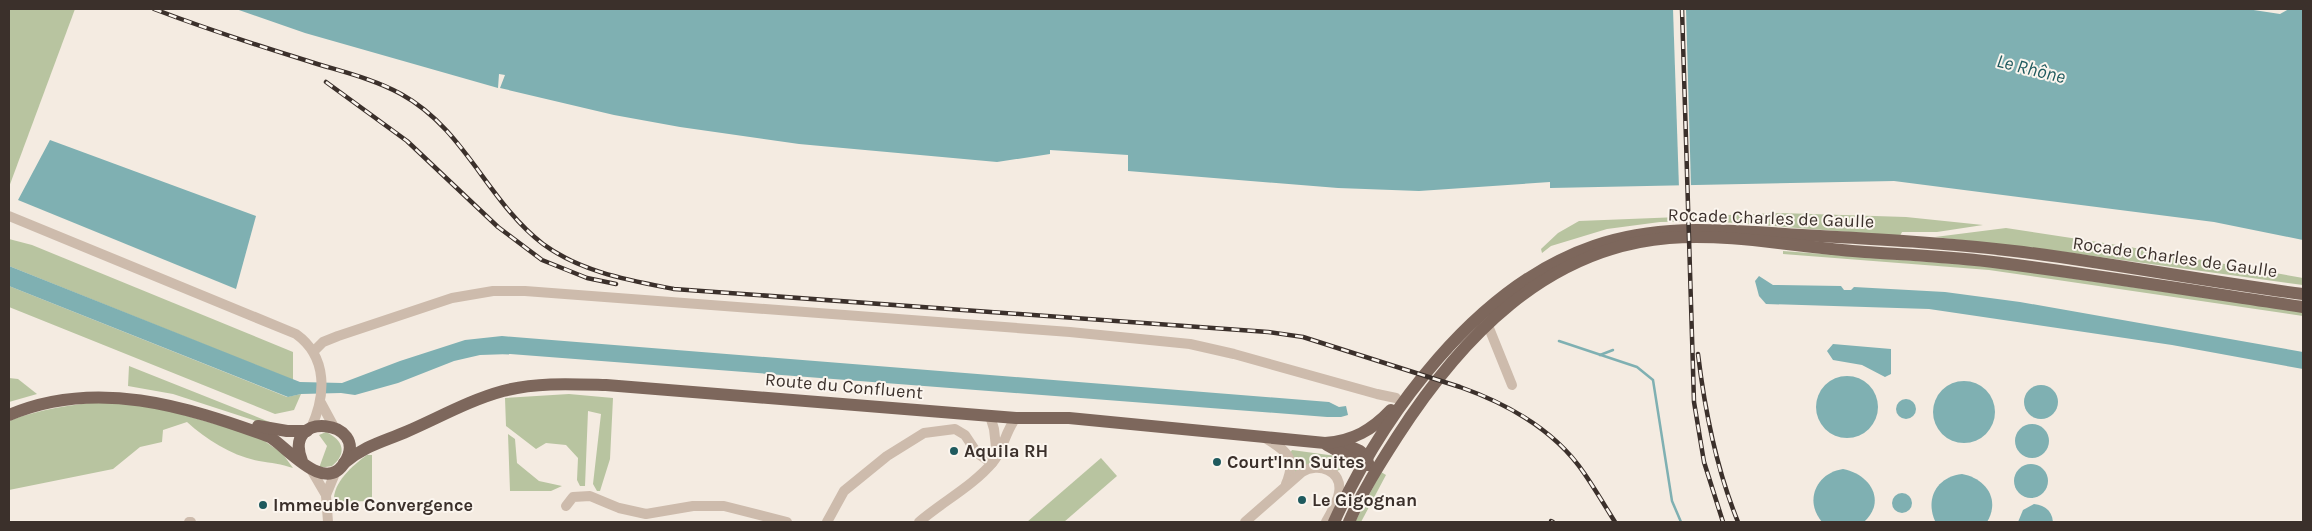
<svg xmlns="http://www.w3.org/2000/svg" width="2312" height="531" font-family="Karla,sans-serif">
<rect width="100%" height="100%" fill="#f4ebe1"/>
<!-- green -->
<g fill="#b8c4a0">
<polygon points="9,9 75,9 9,187"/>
<polygon points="1780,213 1906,217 1983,225 1937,232 1902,232 1900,236 1709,221 1660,222 1607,229 1551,246 1542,253 1541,249 1558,233 1579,221"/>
<polygon points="2006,228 2124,246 2303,278 2303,285 2064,252 1935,237"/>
<polygon points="9,239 32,245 293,352 293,380 9,266"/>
<polygon points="1783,251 1995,267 2303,312 2303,316 1989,270 1783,254"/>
<polygon points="9,286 287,397 301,394 294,410 275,414 9,307"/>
<polygon points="129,366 272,423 271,426 173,394 128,386"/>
<polygon points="9,378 18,379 37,394 9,402"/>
<polygon points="569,394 613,398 610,459 600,491 597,491 593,484 601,414 588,411 585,486 580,486 577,480 578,458 566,445 546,443 536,449 506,426 505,398"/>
<path d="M 104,401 L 156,407 L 257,436 L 282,453 L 293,468 C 281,464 272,463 259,461 C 232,456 207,440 187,422 L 163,430 L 162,442 L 140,447 L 113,469 L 9,490 L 9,421 C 39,409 71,405 104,401 Z"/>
<path d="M 326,432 C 343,440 348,453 332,466 L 319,468 L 327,446 L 319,435 Z"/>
<polygon points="508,434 515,439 517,463 539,481 562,486 551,491 510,491"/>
<path d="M 1292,450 L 1336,456 L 1349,461 L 1349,465 L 1337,471 C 1323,457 1309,462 1295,474 L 1290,453 Z"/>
<path d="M 367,455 L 372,455 L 372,501 L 334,502 C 332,483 353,465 367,455 Z"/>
<polygon points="1101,458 1117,476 1064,522 1027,522"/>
<polygon points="1381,472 1386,475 1361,522 1355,522"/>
</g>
<!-- water -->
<g fill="#7fb0b2">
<polygon points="236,9 2247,9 2280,14 2289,9 2303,9 2303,240 2214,222 1894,181 1550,188 1550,182 1419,191 1338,188 1128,171 1128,155 1050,150 1050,154 997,162 799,144 680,127 614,115 500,88 505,75 499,74 498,88 305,33"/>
<polygon points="50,140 256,216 236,289 18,200"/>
<polygon points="9,266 300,382 342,383 400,361 465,340 502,336 1329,402 1339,407 1346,406 1348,415 1341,417 1327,417 510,354 480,355 454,361 398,383 355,395 341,393 301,394 288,397 9,286"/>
<polygon points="1759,276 1773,285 1841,286 1844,290 1851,290 1854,287 1945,292 2020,302 2303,352 2303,369 2172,345 1929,309 1766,304 1759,296 1755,281"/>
<polygon points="1833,344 1891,349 1891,374 1885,377 1862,365 1833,360 1827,351"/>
<circle cx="1847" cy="407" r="31"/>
<circle cx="1964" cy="412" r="31"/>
<circle cx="2041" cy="402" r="17"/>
<circle cx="1906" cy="409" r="10"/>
<circle cx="2032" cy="441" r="17"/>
<circle cx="2031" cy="481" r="17"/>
<path d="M 1843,469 C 1870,474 1887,501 1864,522 L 1822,522 C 1804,501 1816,473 1843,469 Z"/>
<path d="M 1962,474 C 1985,478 2001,499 1987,522 L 1935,521 C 1925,498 1937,477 1962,474 Z"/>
<circle cx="1902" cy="503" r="10"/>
<path d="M 2034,504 C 2045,505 2052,511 2053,522 L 2018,522 L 2023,510 Z"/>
</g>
<!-- pier -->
<polygon fill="#f4ebe1" points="1673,9 1686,9 1691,187 1679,188"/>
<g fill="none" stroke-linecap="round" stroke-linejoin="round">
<!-- stream -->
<g stroke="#7fb0b2" stroke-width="2.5">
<polyline points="1559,341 1637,367 1653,380 1672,501 1681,522"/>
<polyline points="1600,355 1613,350"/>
</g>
<!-- minor -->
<g stroke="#cdbbac" stroke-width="10">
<path d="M 9,216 L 296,334 C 328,357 326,395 311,428"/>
<polyline points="1487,323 1512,385"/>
<polyline points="314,351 323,342 338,336 452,298 493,291 525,291 1070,332 1190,344 1234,354 1377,394 1396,398"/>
<polyline points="321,403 334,427"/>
<polyline points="990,416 994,429 997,456"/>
<path d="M 1265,438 C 1287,451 1297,458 1286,484"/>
<polyline points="312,471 326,495 328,522"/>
<polyline points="326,495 336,471"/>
<polyline points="566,506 573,497 590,496 619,508 646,514 693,506 724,506 787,522"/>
<polyline points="189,522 191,522"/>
<polyline points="827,522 844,491 887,456 924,433 955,429 965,435 977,453 992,463"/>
<path d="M 919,522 C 942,502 973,486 993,462 C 1004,449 1005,431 1016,418"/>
<path d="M 1245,522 L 1302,472 C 1318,462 1343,470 1339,493 C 1337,503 1331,513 1326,522"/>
</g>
<!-- major -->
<g stroke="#7d675c" stroke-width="12">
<path d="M 9,415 C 96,378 185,406 270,437 C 289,449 325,495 345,462 C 371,420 281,409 302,461"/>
<polyline points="258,426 287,431 307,431"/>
<polyline points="1340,442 1360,451 1367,457 1368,465"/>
<polyline points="1327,445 1363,465 1369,465"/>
<path d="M 344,463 C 366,445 383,442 408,431 C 440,417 470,400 503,391 C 537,382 572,384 606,385 L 1016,418 L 1069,418 L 1325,443 C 1353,441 1372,430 1391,410"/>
<path d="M 1334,522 C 1383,414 1476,286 1594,246 C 1664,222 1729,231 1802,235 C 1876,239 1950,243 2023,252 C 2117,264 2210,282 2303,294"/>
<path d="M 1349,522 C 1362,492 1379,465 1397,437 C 1460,339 1545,248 1669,238 C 1734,233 1800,248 1865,252 C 1910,255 1956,257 2001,263 C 2102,276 2202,292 2303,307"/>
</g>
<defs>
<g id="rail">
<path d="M 154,9 C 204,28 256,45 308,61 C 339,71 372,78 401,94 C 465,129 487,201 543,244 C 581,272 628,280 674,289 L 1268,332 L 1303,337 L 1460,387 C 1508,404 1555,430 1584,473 C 1595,489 1605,506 1615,522"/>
<polyline points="1682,9 1694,402 1704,462 1723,522"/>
<polyline points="326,82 407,141 498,227 542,260 587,278 616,284"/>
<path d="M 1698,354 C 1705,412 1716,468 1738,522"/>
<polyline points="1551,521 1553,522"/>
</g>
</defs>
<!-- rail casing -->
<use href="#rail" stroke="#3b302b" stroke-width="4.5"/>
<!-- rail -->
<use href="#rail" stroke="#fbf5ee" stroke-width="2.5" stroke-dasharray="8" stroke-linecap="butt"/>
</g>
<!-- markers -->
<g fill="#1f5a5e" stroke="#fbf5ee" stroke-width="2">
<circle cx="954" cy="451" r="5"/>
<circle cx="1217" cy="462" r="5"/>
<circle cx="1302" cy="500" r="5"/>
<circle cx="263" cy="505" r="5"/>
</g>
<g text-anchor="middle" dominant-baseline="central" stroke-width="4" stroke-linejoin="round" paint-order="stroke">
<!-- street labels -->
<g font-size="18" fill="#3b302b" stroke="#fbf5ee">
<text transform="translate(1771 218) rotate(2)">Rocade Charles de Gaulle</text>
<text transform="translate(2175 257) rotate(8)">Rocade Charles de Gaulle</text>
<text transform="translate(844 386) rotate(5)">Route du Confluent</text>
</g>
<!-- poi labels -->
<g font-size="18" font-weight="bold" fill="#3b302b" stroke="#fbf5ee" text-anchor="start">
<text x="964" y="451">Aquila RH</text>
<text x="1227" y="462">Court'Inn Suites</text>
<text x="1312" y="500">Le Gigognan</text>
<text x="273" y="505">Immeuble Convergence</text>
</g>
<!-- water labels -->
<g font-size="19" font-style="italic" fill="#1f5a5e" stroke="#fbf5ee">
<text transform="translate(2031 69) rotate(14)">Le Rhône</text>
</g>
</g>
<!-- border -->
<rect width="2312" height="531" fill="none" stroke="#3b302b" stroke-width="20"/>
</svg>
